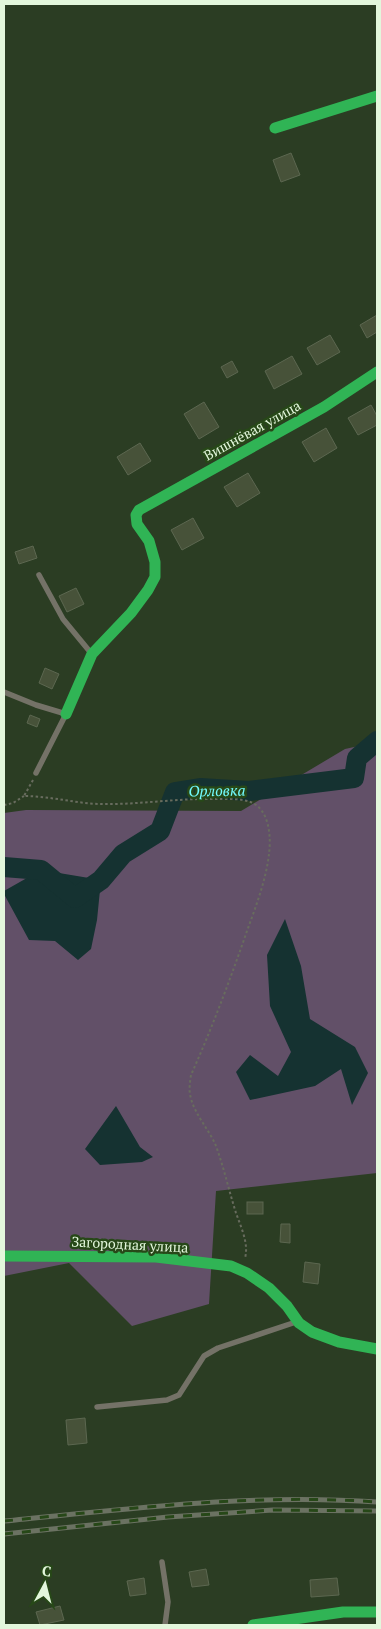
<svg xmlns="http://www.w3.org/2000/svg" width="381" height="1629" font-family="'PT Serif',serif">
<rect width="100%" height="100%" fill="#2b3d23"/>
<!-- green -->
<polygon fill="#625068" points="377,742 377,1173 216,1191 209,1304 132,1326 69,1263 4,1276 4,813 26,810 241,811 345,749"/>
<!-- water -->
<g fill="#153231">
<polygon points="41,870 101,880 97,920 91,949 78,960 55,941 29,940 4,894 4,891"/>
<polygon points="285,919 301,966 310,1019 355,1047 368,1073 352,1105 341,1069 315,1086 250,1100 236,1072 250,1055 278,1076 291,1052 270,1006 267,955"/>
<polygon points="116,1106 140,1147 153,1157 142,1162 100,1165 85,1149"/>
</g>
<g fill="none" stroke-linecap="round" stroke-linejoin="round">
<!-- river -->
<polyline stroke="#153231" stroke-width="20" points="4,867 41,870 75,898 101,880 123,854 160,831 175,792 200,788 249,791 354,778 357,758 377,741"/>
</g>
<!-- building -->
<g fill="#475239" stroke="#5c6750">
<polygon points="291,153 300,175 281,182 273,160"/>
<polygon points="377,315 377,332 367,338 360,325"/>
<polygon points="330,335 340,352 317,365 307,348"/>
<polygon points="292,356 302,374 274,389 265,371"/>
<polygon points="232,361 238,372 227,378 221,367"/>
<polygon points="204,402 219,427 199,439 184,414"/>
<polygon points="371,405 377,416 377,425 358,435 348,418"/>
<polygon points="326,428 337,448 314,462 302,442"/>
<polygon points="140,443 151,461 128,475 117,457"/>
<polygon points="248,473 260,493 237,507 224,487"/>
<polygon points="193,518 204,538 182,550 171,530"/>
<polygon points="33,546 37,558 19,564 15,552"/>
<polygon points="76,588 84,604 67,612 59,596"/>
<polygon points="45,668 59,674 52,689 39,683"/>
<polygon points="30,715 40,719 37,727 27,723"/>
<rect x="247" y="1202" width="16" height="12"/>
<polygon points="281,1224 290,1224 290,1243 280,1242"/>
<polygon points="305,1262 320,1264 318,1284 303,1282"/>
<polygon points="85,1418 87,1443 68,1445 66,1420"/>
<polygon points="206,1569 209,1585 192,1587 189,1572"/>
<polygon points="144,1578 146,1594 130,1596 127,1581"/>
<polygon points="337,1578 339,1595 311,1597 310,1580"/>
<polygon points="60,1606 64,1620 40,1625 36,1612"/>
</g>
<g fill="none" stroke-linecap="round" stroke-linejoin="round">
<!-- path -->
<g stroke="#686c5e" stroke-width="2" stroke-dasharray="2.5 2.5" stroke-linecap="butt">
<path d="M 33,780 L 24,796 C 49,796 74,803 99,804 C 138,805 177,798 216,799 C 228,799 242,798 253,803 C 270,812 271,838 269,854 C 266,880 256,906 247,931 C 230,980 212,1028 191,1075 C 190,1081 189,1089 190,1094 C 193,1113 209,1129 216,1146 C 224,1168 229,1191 236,1213 C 241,1227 249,1244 245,1258"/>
<polyline points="4,805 13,803 24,796"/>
</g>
<!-- lane -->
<g stroke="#747267" stroke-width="5.5">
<polyline points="39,575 63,619 91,653"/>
<polyline points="4,692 36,705 66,714 36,773"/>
<polyline points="97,1407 167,1400 179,1395 204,1356 218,1348 296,1322"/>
<polyline points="162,1562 168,1602 165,1625"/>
</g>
<!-- fast -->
<g stroke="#30b455" stroke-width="11">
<polyline points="275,128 377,96"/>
<polyline points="66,714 92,654 131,613 148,590 155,577 155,562 149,541 137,524 136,515 139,510 324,407 377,372"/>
<polyline points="4,1256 156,1257 231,1266 247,1273 269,1288 287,1306 299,1323 312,1332 339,1342 377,1349"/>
<polyline points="253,1625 343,1612 377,1612"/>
</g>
<defs>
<g id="rail">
<path d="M 4,1521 C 128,1509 252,1493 377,1502"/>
<polyline points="4,1534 168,1517 273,1510 377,1511"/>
</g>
</defs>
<!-- rail casing -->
<use href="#rail" stroke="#6b7262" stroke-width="5"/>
<!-- rail -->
<use href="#rail" stroke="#274818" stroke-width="3" stroke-dasharray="9" stroke-linecap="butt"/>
</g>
<g text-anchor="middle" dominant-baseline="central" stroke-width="5" stroke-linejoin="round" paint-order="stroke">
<!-- street labels -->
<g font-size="14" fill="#e3f7dc" stroke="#274818">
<text transform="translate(252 430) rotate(-29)">Вишнёвая улица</text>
<text transform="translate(130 1244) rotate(3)">Загородная улица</text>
</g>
<!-- water labels -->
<g font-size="15" font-style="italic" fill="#72fbfe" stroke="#274818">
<text transform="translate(217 790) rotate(-1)">Орловка</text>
</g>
</g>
<!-- border -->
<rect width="381" height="1629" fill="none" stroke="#e3f7dc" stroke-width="10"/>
<!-- north arrow -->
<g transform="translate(45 1584) rotate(7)" stroke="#274818" stroke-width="4" paint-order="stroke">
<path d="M0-4L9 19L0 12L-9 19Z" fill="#e3f7dc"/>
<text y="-8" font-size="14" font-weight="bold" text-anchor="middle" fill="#e3f7dc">С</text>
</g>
</svg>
